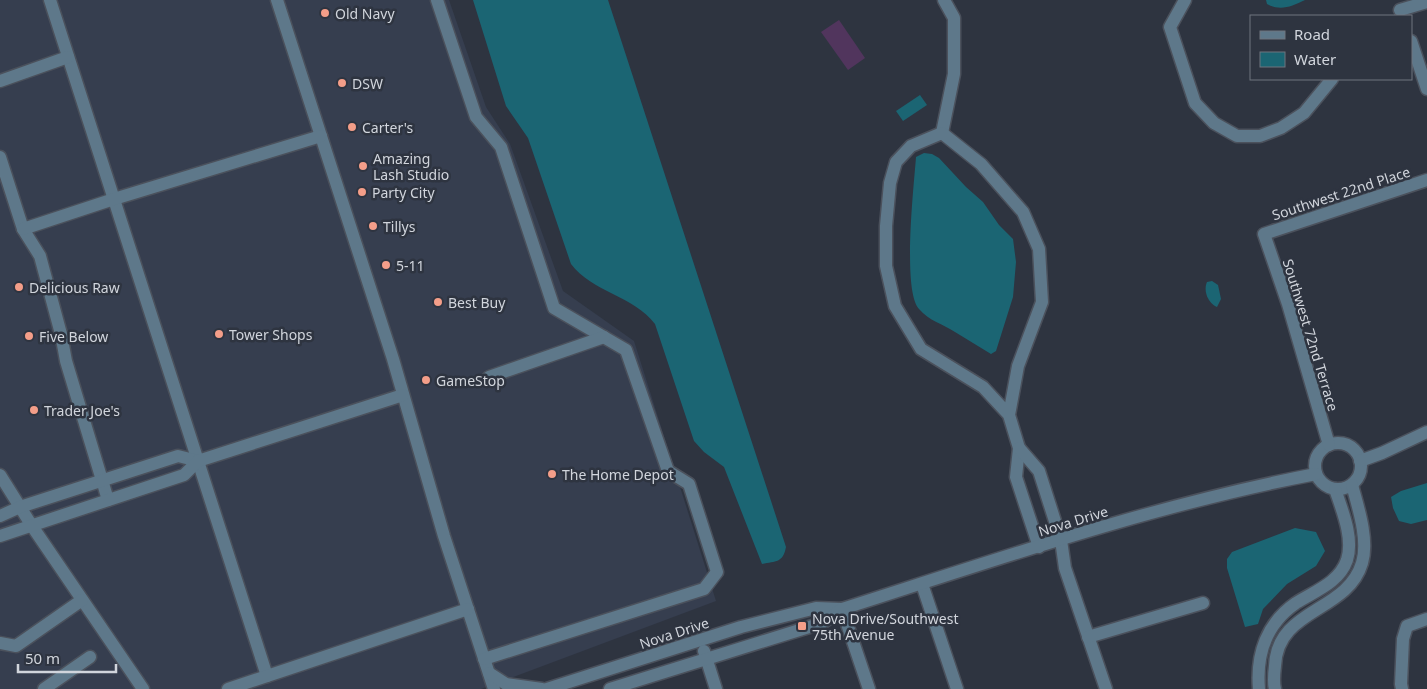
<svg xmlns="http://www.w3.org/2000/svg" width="1427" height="689" font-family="'Noto Sans',sans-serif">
<rect width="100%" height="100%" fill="#2e3440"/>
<!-- built -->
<polygon fill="#363e4f" points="0,0 449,0 486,107 510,144 563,291 634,341 716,601 481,689 0,689"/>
<!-- pitch -->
<polygon fill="#51355d" points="839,20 865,58 848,70 821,32"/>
<!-- water -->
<g fill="#1b6573">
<path d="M 473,0 L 608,0 L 786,547 C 783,563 776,561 762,564 L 724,467 L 704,452 L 694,441 L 655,324 C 634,296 592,292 571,264 L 528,138 L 506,106 Z"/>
<path d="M 1266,0 L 1305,0 C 1291,7 1280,11 1267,4 Z"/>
<polygon points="920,95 927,105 903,121 896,111"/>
<path d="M 924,153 L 932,154 L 939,158 L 966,187 L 983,202 L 999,225 L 1013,239 L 1016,262 L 1013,297 L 996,351 L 991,354 C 979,347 967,339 955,332 C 943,324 929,321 919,309 C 902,290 914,185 916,157 Z"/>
<path d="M 1212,281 L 1218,285 L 1221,299 L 1217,307 C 1208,303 1203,291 1207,282 Z"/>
<polygon points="1427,483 1427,520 1411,524 1399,521 1393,508 1391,497 1401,491"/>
<polygon points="1295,528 1316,532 1325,551 1316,566 1287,584 1263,609 1258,624 1245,627 1227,568 1227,559 1232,552"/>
</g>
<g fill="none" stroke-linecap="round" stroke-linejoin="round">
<defs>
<g id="minor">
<polyline points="50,0 267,676"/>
<polyline points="277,0 393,359 444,536 494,689"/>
<polyline points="437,0 476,117 501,147 554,308 626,350 668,471 689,484 717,572 704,589 484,659"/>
<polyline points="1185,0 1170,27 1195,103 1214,123 1237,136 1260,136 1281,128 1304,113 1332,79"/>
<polyline points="1400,10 1427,2"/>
<polyline points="1411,41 1427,89"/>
<polyline points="0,81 68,57"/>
<polyline points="942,133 954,74 954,18 944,0"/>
<polyline points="0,157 23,229 40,256 61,334 66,361 108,500"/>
<polyline points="23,229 114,199 321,136"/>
<polyline points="489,377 604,337"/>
<polyline points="1009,415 1018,366 1042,302 1039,249 1023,212 981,164 942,133 911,146 896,162 890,183 886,226 886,266 895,306 921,349 983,387 1009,415 1019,448 1016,477 1039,547"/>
<circle cx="1338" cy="466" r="23"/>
<polyline points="1329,445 1288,304 1264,234 1427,180"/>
<polyline points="1019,448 1039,471 1061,540 1065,568 1106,689"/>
<polyline points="1360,461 1382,453 1427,432"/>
<polyline points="0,475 32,526 143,689"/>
<polyline points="0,516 20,507 178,456 198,461"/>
<polyline points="0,536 184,475 198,461 403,395"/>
<polyline points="922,584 957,689"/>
<polyline points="842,609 869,689"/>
<polyline points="1088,637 1203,603"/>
<polyline points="0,643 16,646 82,600"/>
<polyline points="704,651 716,689"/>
<polyline points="489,673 506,684 542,689"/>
<polyline points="44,689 90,657"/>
<polyline points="228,689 468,609"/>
<polyline points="547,689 741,627 816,608 842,609"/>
<path d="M 610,689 L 822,623 L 842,609 C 998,559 1154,505 1316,474"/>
<path d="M 1259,689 C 1256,654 1267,623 1296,603 C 1315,591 1339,583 1347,560 C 1354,538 1342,510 1335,489"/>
<path d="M 1275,689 C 1273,682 1274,674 1275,666 C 1277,608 1347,613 1362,563 C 1369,540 1358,507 1352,485"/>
<polyline points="1402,689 1401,684 1403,639 1407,626 1427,619"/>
</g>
</defs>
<!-- minor casing -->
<use href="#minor" stroke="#4b515c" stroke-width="15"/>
<!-- minor -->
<use href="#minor" stroke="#5e788a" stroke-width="12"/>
</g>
<!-- markers -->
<g fill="#f49e89" stroke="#2e3440" stroke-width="2">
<circle cx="325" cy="13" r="5"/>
<circle cx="342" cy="83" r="5"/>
<circle cx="352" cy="127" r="5"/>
<circle cx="363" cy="166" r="5"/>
<circle cx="362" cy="192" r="5"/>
<circle cx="373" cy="226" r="5"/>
<circle cx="386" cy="265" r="5"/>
<circle cx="19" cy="287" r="5"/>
<circle cx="438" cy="302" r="5"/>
<circle cx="219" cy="334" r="5"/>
<circle cx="29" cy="336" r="5"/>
<circle cx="426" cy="380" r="5"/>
<circle cx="34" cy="410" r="5"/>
<circle cx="552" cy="474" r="5"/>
<rect x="797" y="621" width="10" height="10" rx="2.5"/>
</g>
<g text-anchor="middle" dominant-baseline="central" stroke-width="5" stroke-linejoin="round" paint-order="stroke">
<!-- poi labels -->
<g font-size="14" fill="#d1d5dc" stroke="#2e3440" text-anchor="start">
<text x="335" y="13">Old Navy</text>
<text x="352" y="83">DSW</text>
<text x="362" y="127">Carter's</text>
<text x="373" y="158">Amazing<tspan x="373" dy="16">Lash Studio</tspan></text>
<text x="372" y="192">Party City</text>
<text x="383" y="226">Tillys</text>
<text x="396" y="265">5-11</text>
<text x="29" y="287">Delicious Raw</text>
<text x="448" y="302">Best Buy</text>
<text x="229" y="334">Tower Shops</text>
<text x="39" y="336">Five Below</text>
<text x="436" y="380">GameStop</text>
<text x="44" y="410">Trader Joe's</text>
<text x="562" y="474">The Home Depot</text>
<text x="812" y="618">Nova Drive/Southwest<tspan x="812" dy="16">75th Avenue</tspan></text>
</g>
<!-- street labels -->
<g font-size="14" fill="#d1d5dc" stroke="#2e3440">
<text transform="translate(1341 193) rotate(-18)">Southwest 22nd Place</text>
<text transform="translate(1311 335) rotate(73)">Southwest 72nd Terrace</text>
<text transform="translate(1073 521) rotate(-17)">Nova Drive</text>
<text transform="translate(674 633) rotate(-18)">Nova Drive</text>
</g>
</g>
<!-- legend -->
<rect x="1250" y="15" width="162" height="65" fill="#2e3440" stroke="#6f747e"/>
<rect x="1260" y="31" width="25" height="8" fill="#5e788a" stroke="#6f747e"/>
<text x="1294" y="40" font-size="15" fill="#d1d5dc">Road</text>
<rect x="1260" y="52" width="25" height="15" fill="#1b6573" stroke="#6f747e"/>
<text x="1294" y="65" font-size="15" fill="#d1d5dc">Water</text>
<!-- scale -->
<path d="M18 664v8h98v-8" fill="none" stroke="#d1d5dc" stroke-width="2.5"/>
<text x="25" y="664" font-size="15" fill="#d1d5dc" stroke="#2e3440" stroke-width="4" paint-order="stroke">50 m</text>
</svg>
